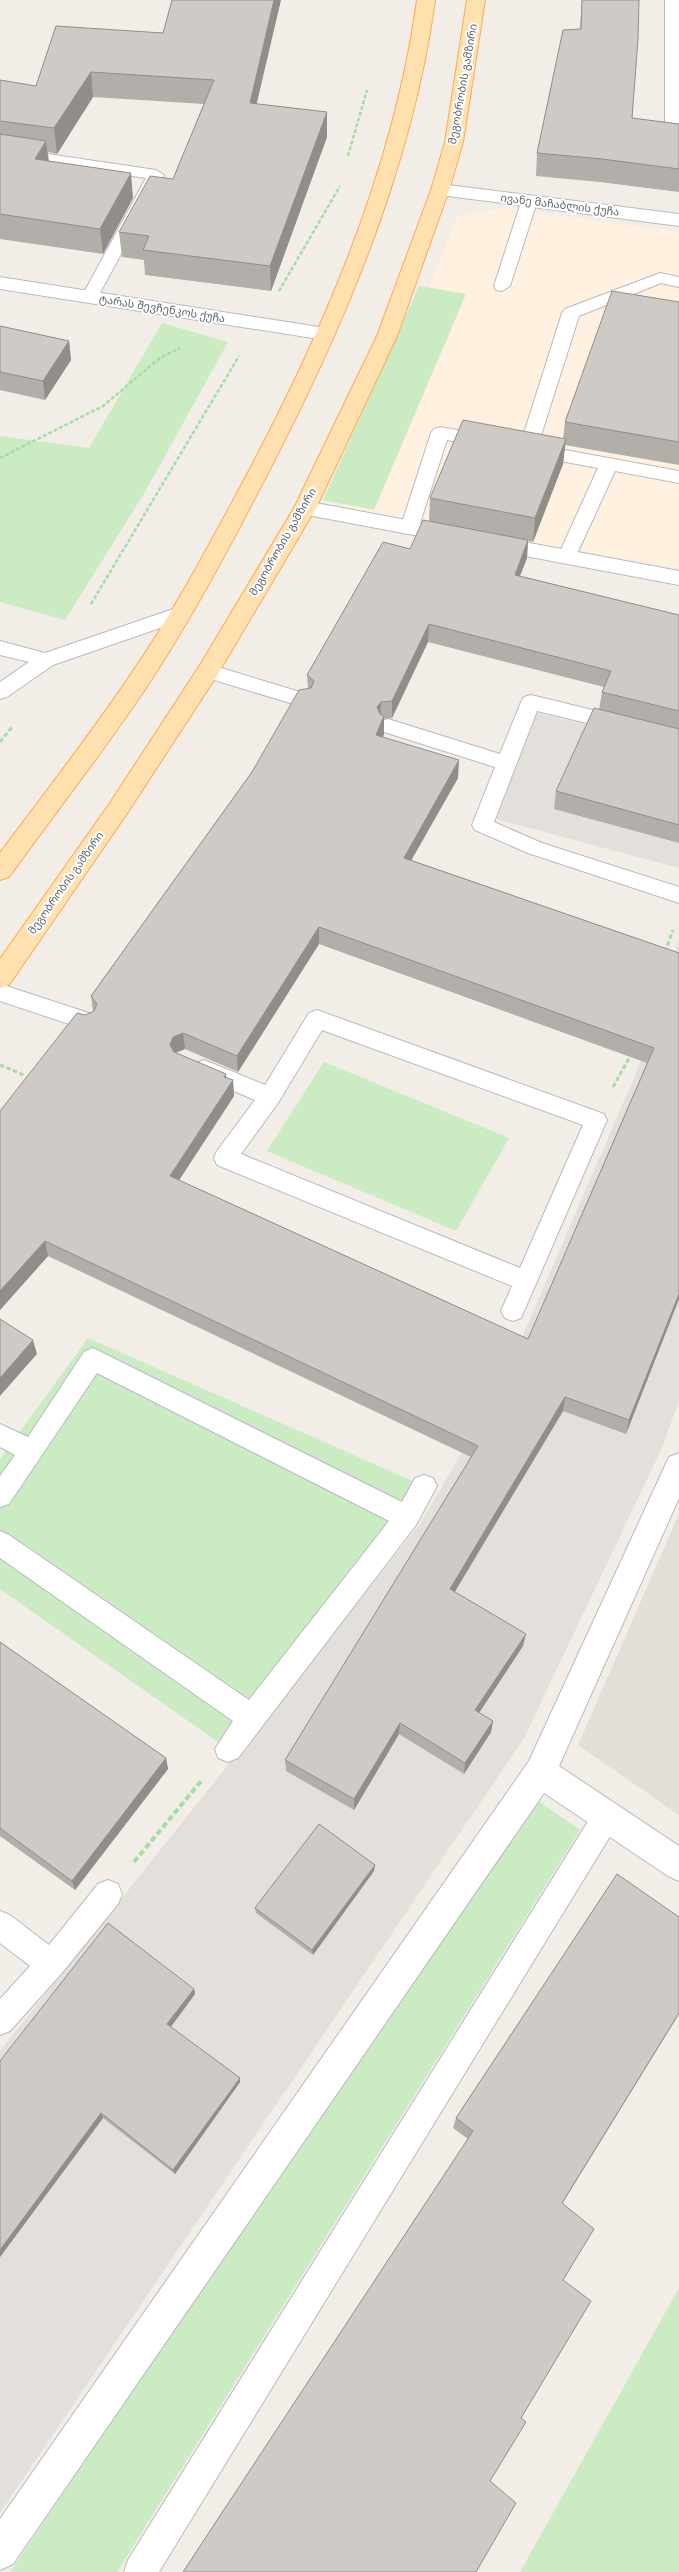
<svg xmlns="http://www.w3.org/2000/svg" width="679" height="2572" font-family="Roboto,'Noto Sans Georgian',sans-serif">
<rect width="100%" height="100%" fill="#f2ede7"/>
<!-- commercial -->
<polygon fill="#fff0df" points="504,208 679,232 679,568 342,510 457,217"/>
<!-- industrial -->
<g fill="#e3dfdb">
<polygon points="537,713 679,746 679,868 496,819"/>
<polygon points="679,939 679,1401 661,1450 524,1738 0,2513 0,2051 420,1524 502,1384 651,1038"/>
</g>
<!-- education -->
<polygon fill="#e4ded8" points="679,1514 679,1815 578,1745"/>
<!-- green -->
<g fill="#cbebc2">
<polygon points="419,286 466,294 374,510 323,500"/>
<polygon points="162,323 228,342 145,492 65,620 0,602 0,436 89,448"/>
<polygon points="324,1062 509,1138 456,1231 267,1151"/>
<polygon points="88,1338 424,1486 228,1749 0,1589 0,1459"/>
<polygon points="534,1798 580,1830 117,2572 10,2572"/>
<polygon points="679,2288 679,2572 520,2572"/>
</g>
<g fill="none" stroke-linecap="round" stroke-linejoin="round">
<defs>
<g id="service">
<polygon points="665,0 679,0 679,142 667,139 665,136"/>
<polygon points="0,147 156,170 164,175 95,302 83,302 81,298 146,178 0,157"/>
<polygon points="529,197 537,202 510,286 502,291 496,290 494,286 521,202"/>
<polygon points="660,273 679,277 679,287 661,283 579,316 538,445 679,471 679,483 615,471 576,556 574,560 567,562 560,560 558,556 598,468 528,455 522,453 519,449 562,313 565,309"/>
<polygon points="440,427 487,435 493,437 496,441 493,445 487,447 447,440 419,526 417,530 403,530 401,526 431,433 434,429"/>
<polygon points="179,607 186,609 189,614 186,619 53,665 7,697 0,699 0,682 29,662 0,655 0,641 45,653"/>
<polygon points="208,664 310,695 313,700 310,705 303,707 201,676 198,671 201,666"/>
<polygon points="531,695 679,731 679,745 537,711 494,822 542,843 679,887 679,903 528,853 475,830 472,825 495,767 381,731 378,726 381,721 388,719 500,754 521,702 524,697"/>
<polygon points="0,984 95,1015 98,1021 95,1027 87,1030 0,1001"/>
<path d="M 317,1010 L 604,1114 L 607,1120 L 521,1318 L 513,1321 L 505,1318 L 501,1311 L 512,1286 L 217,1165 L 214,1158 L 217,1151 L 255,1100 L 196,1075 L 193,1069 L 196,1063 L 204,1060 L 265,1085 L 309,1013 ZM 322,1030 L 583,1125 L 520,1268 L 241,1154 L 278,1103 Z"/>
<polygon points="93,1348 402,1502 415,1478 424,1475 433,1478 437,1486 416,1525 238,1758 228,1762 218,1758 215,1749 233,1721 0,1558 0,1531 9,1535 249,1700 389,1521 97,1373 9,1504 0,1507 0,1476 15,1455 0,1447 0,1424 28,1437 84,1352"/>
<polygon points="607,1803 617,1807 621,1816 617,1825 159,2572 124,2572 128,2560 597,1807"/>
<polygon points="108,1880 118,1884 122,1894 118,1904 61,1974 10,2031 0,2035 0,1999 30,1966 0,1943 0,1911 10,1915 49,1945 98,1884"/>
</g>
<g id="minor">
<polygon points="0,277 325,328 332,330 335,334 332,338 325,340 0,289"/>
<polygon points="305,501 679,571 679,585 297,513 294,508 297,503"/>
<polygon points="679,1453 679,1498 559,1766 679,1846 679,1881 668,1876 544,1793 13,2564 0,2570 0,2519 529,1761 669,1457"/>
</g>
<polygon id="tertiary" points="440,184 679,214 679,226 433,194 431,190 433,186"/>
<g id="primary">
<path d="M 417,0 L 435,0 C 411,175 338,341 256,496 C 223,560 188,624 148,685 C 104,751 55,813 9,877 L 0,880 L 0,853 C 44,794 90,735 131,674 C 170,618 203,556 236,495 C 319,341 393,175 417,0 Z"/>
<polygon points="467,0 485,0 463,142 449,190 397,336 316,508 216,677 126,815 9,985 0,988 0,959 110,803 200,665 294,508 377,336 431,190 445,142"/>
</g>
</defs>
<!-- service casing -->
<use href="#service" stroke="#b7bbbf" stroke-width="2"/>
<!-- minor casing -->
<use href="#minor" stroke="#b7bbbf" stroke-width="2"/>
<!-- tertiary casing -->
<use href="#tertiary" stroke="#b7bbbf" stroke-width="2"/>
<!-- primary casing -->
<use href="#primary" stroke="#ffa853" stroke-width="2"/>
<!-- path-far2 -->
<g stroke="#a3dea6" stroke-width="2.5" stroke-dasharray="4 2" stroke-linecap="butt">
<polyline points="348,156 367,90"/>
<polyline points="279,291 340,186"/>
<polyline points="0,458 103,406 160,358 180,348"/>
<polyline points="91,604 239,356"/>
</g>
<!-- path-far1 -->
<g stroke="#a3dea6" stroke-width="3" stroke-dasharray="4.5 2.5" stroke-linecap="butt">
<polyline points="0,742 12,727"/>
<polyline points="665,952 673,930"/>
<polyline points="0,1065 26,1076"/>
<polyline points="613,1087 632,1053"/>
</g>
<!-- path -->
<polyline stroke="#a3dea6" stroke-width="4" stroke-dasharray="6 3" stroke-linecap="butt" points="134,1862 202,1780"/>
<!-- service -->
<use href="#service" fill="#fff" fill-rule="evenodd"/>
<!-- minor -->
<use href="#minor" fill="#fff" fill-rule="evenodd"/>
<!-- tertiary -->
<use href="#tertiary" fill="#fff" fill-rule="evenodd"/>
<!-- primary -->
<use href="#primary" fill="#ffe0af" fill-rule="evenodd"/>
</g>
<!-- wall -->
<g fill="#b2aeaa" fill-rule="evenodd">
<polygon points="582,0 639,0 632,118 679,124 679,192 600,182 536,176 537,153 580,29"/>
<polygon points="163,33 256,104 327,112 327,137 271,291 145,275 144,260 122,257 119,232 173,179 204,104 93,97 57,154 48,152 49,161 133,198 103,254 0,239 0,80 36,86"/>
<path d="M 679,302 L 679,465 L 565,445 L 563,464 L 533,542 L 528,541 L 527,558 L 520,576 L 679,615 L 679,843 L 554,809 L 556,791 L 599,710 L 602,692 L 604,687 L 428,642 L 392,718 L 384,719 L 384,734 L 383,737 L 458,778 L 411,860 L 679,953 L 679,1299 L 626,1434 L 563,1411 L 455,1592 L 523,1646 L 479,1713 L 493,1721 L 491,1732 L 464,1774 L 399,1734 L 354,1810 L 286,1771 L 285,1760 L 471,1457 L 48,1256 L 0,1310 L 0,1111 L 85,1015 L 93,1012 L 91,996 L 252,772 L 308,689 L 307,675 L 410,549 L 429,522 L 430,498 L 563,439 L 565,422 ZM 319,944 L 647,1063 L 528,1339 L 179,1180 L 234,1096 L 233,1080 L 226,1077 L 226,1074 L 176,1053 L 185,1049 L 238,1072 Z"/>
<polygon points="0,326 69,341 71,360 45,400 0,390"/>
<polygon points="0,1642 166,1758 168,1769 75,1890 0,1836"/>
<polygon points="374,1871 313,1955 256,1913 255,1908"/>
<polygon points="617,1874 562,2203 563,2280 521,2418 490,2481 468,2139 453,2128 456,2118"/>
<polygon points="194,1989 195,1994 171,2027 240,2082 175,2174 103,2118 0,2257 0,2061"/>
</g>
<!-- shaded-wall -->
<g fill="#918d8b">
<polygon points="274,0 281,0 251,128 250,103"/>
<polygon points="91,72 93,97 57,154 54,128"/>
<polygon points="327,112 327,137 271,291 270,266"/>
<polygon points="46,141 49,166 35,159"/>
<polygon points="131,173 133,198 103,254 100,229"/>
<polygon points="69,341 71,360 45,400 43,381"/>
<polygon points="566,439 563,464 533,542 535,518"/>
<polygon points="528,540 527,558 513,593 515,575"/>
<polygon points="429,624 428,642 392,718 392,701"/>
<polygon points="381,702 380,719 377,707"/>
<polygon points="384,716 384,734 375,752 376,735"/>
<polygon points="459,760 458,778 403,875 404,858"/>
<polygon points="319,927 319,944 238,1072 237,1056"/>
<polygon points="183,1033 185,1049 174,1053 170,1045 173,1037"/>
<polygon points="226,1074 227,1089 233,1080 234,1096 172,1191 170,1176"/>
<polygon points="45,1241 48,1256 0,1310 0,1291"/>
<polygon points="679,1294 679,1299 626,1434 629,1420"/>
<polygon points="33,1340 37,1354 0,1396 0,1378"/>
<polygon points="565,1397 563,1411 449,1601 450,1589"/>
<polygon points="526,1634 523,1646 473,1722 475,1710"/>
<polygon points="493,1721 491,1732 464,1774 465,1763"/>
<polygon points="400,1723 399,1734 354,1810 354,1799"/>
<polygon points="166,1758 168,1769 75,1890 72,1881"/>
<polygon points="375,1865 374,1871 313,1955 312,1950"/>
<polygon points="194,1989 195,1994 169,2029 167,2024"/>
<polygon points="679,2013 679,2014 557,2212 562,2203"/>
<polygon points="240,2078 240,2082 175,2174 173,2170"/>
<polygon points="101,2113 103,2118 0,2257 0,2250"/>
</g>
<!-- building -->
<g fill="#cfcac6" stroke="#918d8b" fill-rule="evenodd">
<polygon points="172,0 274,0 250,103 327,112 270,266 143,250 149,236 119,232 150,176 173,179 214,80 91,72 54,128 0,121 0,80 36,86 56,26 163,33"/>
<polygon points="582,0 639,0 638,39 632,118 679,124 679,169 602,159 537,153 563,30 581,29"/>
<polygon points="0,134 46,141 35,159 131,173 100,229 0,214"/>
<polygon points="612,291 679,302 679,442 565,422"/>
<polygon points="0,326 69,341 43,381 0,372"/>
<polygon points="463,420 566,439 535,518 430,498"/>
<path d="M 423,520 L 528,540 L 515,575 L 679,615 L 679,711 L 602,692 L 611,671 L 429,624 L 392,701 L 381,702 L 377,707 L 380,714 L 384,716 L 376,735 L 459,760 L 404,858 L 679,953 L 679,1294 L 629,1420 L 565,1397 L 450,1589 L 526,1634 L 475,1710 L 493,1721 L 465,1763 L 400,1723 L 354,1799 L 285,1760 L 478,1446 L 45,1241 L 0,1291 L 0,1111 L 77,1013 L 85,1015 L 94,1011 L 97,1004 L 91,996 L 252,772 L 299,690 L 311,688 L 314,681 L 307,675 L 383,542 L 410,549 ZM 319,927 L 654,1048 L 528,1339 L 170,1176 L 233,1080 L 224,1077 L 226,1074 L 174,1052 L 170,1045 L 173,1037 L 183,1033 L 237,1056 Z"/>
<polygon points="594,708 679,729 679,825 556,791"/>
<polygon points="0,1319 33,1340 0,1378"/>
<polygon points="0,1642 166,1758 72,1881 0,1828"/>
<polygon points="319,1824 375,1865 312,1950 255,1908"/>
<polygon points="617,1874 679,1917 679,2013 562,2203 594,2229 563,2280 591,2301 521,2418 526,2422 490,2481 516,2503 476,2572 183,2572 473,2131 456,2118"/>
<polygon points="108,1923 194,1989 167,2024 240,2078 173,2170 101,2113 0,2250 0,2061"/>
</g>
<g text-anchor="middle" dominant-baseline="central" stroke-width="4" stroke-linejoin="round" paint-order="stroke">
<!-- far-street labels -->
<g font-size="11" fill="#5e6569" stroke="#fff">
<text transform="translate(463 84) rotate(-80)">მეგობრობის გამზირი</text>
<text transform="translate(560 205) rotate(7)">ივანე მაჩაბლის ქუჩა</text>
<text transform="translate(162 309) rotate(9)">ტარას შევჩენკოს ქუჩა</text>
<text transform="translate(283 542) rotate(-60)">მეგობრობის გამზირი</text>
<text transform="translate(66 883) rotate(-55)">მეგობრობის გამზირი</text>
</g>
</g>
</svg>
